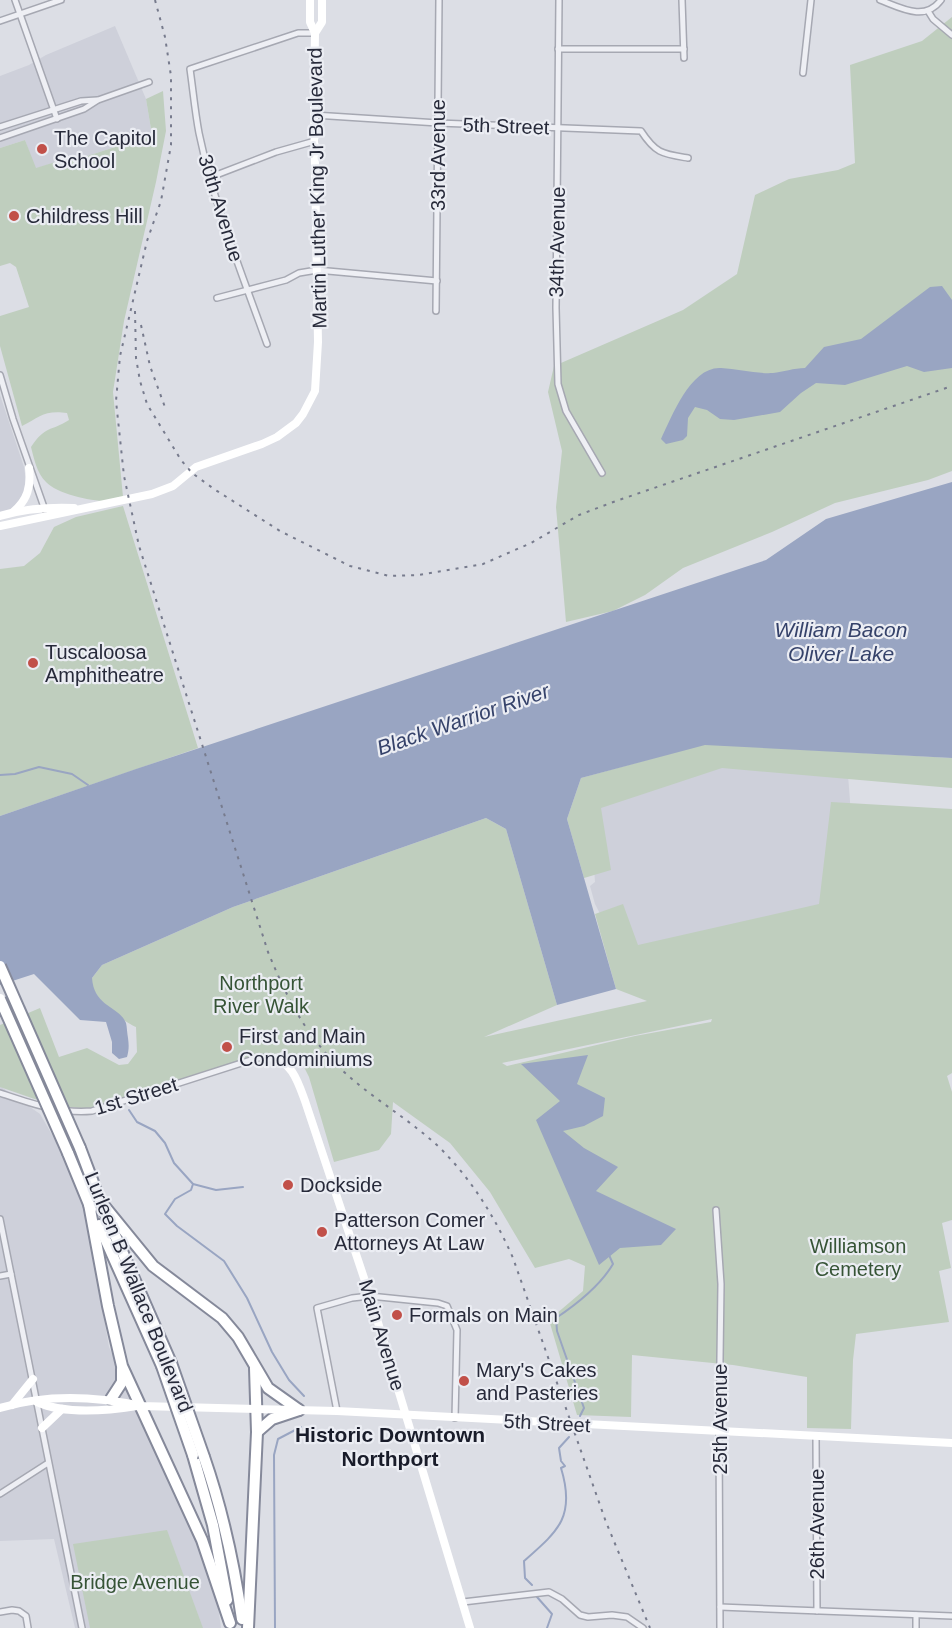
<svg xmlns="http://www.w3.org/2000/svg" width="952" height="1628" font-family="Helvetica,sans-serif">
<rect width="100%" height="100%" fill="#dcdee5"/>
<!-- built -->
<g fill="#ced0da">
<polygon points="115,26 146,99 152,135 78,159 65,159 35,169 25,140 0,148 0,76 29,65 46,55"/>
<polygon points="0,395 24,467 26,481 24,492 18,502 11,509 0,513"/>
<polygon points="708,740 847,762 859,919 625,972 610,933 595,904 590,886 595,882 588,785"/>
<polygon points="0,1086 40,1114 81,1185 109,1347 213,1570 221,1628 75,1628 54,1539 0,1541"/>
</g>
<!-- green -->
<g fill="#bfcebe" fill-rule="evenodd">
<polygon points="952,17 952,471 928,480 835,503 772,532 683,568 645,595 613,611 566,622 556,507 562,451 548,392 554,366 683,310 737,274 755,195 789,179 838,170 855,163 850,65 922,41"/>
<path d="M 163,91 L 166,131 L 156,182 L 124,321 L 113,392 L 123,497 C 119,498 114,501 110,501 C 93,502 57,494 46,482 C 37,473 34,459 31,447 C 46,425 50,432 69,420 L 67,413 C 44,410 40,417 22,426 L 0,346 L 0,316 L 29,307 L 16,267 L 10,263 L 0,266 L 0,148 L 25,140 L 36,168 L 65,159 L 78,159 L 152,135 L 146,99 Z"/>
<polygon points="123,506 198,748 0,816 0,569 24,566 40,553 54,527 76,517"/>
<polygon points="705,744 952,758 952,788 722,768 601,808 611,870 584,878 567,819 581,778"/>
<path d="M 831,802 L 952,809 L 952,1073 L 947,1076 L 952,1092 L 952,1220 L 942,1223 L 951,1268 L 939,1271 L 949,1322 L 856,1334 L 853,1360 L 851,1429 L 807,1428 L 807,1377 L 733,1365 L 632,1355 L 631,1417 L 577,1415 L 549,1320 L 583,1291 L 585,1266 L 569,1259 L 535,1268 L 490,1192 L 450,1143 L 393,1102 L 391,1134 L 379,1150 L 334,1162 L 309,1077 L 300,1059 L 283,1052 L 249,1059 L 95,1108 C 62,1110 31,1098 0,1087 L 0,1025 L 40,1008 L 59,1057 L 87,1048 L 119,1065 L 128,1064 L 137,1052 L 136,1027 C 124,1022 97,1001 93,988 C 91,985 92,981 92,978 L 102,965 L 233,907 L 486,818 L 506,829 L 557,1005 L 484,1037 L 647,1001 L 616,989 L 595,914 L 623,904 L 638,945 L 819,904 ZM 712,1019 L 711,1022 L 635,1036 L 507,1066 L 502,1063 Z"/>
<polygon points="167,1530 203,1628 90,1628 73,1544"/>
</g>
<!-- water -->
<g fill="#99a5c2">
<path d="M 942,286 L 952,300 L 952,368 L 924,372 L 907,366 L 845,385 L 816,383 L 801,393 L 780,412 L 734,420 L 720,419 L 707,410 L 695,407 L 688,418 L 687,436 L 683,440 L 666,444 L 661,439 C 672,416 691,366 721,368 C 738,369 756,374 773,373 C 783,372 794,368 805,368 L 824,347 L 861,339 L 930,287 Z"/>
<path d="M 952,482 L 952,758 L 705,745 L 581,778 L 567,819 L 616,989 L 557,1005 L 506,829 L 486,818 L 233,907 L 102,965 L 92,978 C 94,1007 119,1006 126,1023 C 127,1027 127,1033 128,1038 C 129,1045 129,1050 127,1057 L 119,1059 L 112,1053 L 112,1042 L 106,1022 L 80,1020 L 34,974 L 0,985 L 0,816 L 136,769 L 766,560 L 826,519 Z"/>
<polygon points="588,1055 577,1084 605,1098 603,1116 584,1126 563,1131 584,1148 618,1167 596,1191 676,1229 661,1245 620,1248 599,1265 536,1120 560,1101 521,1064"/>
</g>
<g fill="none" stroke-linecap="round" stroke-linejoin="round">
<!-- stream -->
<g stroke="#99a5c2" stroke-width="2">
<polyline points="0,775 15,774 39,767 72,774 88,785"/>
<polyline points="129,1110 137,1122 155,1131 165,1143 174,1163 193,1184 191,1190 175,1199 165,1214 177,1226 224,1261 247,1298 272,1352 289,1380 304,1396"/>
<polyline points="193,1184 216,1190 243,1187"/>
<path d="M 580,1416 L 584,1408 L 557,1331 L 556,1318 C 577,1304 600,1286 613,1264 L 609,1255"/>
<path d="M 532,1585 L 525,1578 L 524,1561 C 558,1531 576,1517 561,1468 L 565,1466 L 561,1461 L 559,1448 L 569,1437"/>
<polyline points="537,1597 552,1614 547,1628"/>
<polyline points="275,1628 274,1455 278,1439 301,1427"/>
</g>
<defs>
<g id="street">
<polyline points="15,0 57,119"/>
<polyline points="559,0 556,308 558,384 566,411 602,473"/>
<polyline points="682,0 684,58"/>
<path d="M 880,0 C 901,8 925,22 941,0"/>
<polyline points="928,11 933,19 952,35"/>
<polyline points="0,21 61,0"/>
<polyline points="558,49 684,49"/>
<polyline points="803,73 811,0"/>
<path d="M 314,115 L 438,123 L 641,131 C 656,154 663,154 688,158"/>
<polyline points="0,127 81,101 97,100"/>
<polyline points="0,138 84,109 98,100 149,82"/>
<polyline points="211,177 276,152 315,141"/>
<polyline points="217,298 286,280 299,273 317,270 437,281"/>
<polyline points="436,311 439,0"/>
<path d="M 267,344 C 242,274 214,205 199,133 C 195,112 193,90 190,69 L 298,33 L 315,33"/>
<polyline points="0,375 13,419 45,510"/>
<path d="M 0,1093 C 30,1103 60,1114 92,1111 L 257,1058 L 270,1057"/>
<polyline points="716,1210 721,1284 719,1432 720,1628"/>
<polyline points="0,1219 82,1628"/>
<polyline points="0,1276 11,1274"/>
<polyline points="337,1411 317,1308 352,1298 370,1296 438,1303 447,1306 457,1330 455,1418"/>
<polyline points="816,1437 817,1611"/>
<polyline points="0,1494 48,1463"/>
<polyline points="463,1602 549,1592 562,1599 580,1615 588,1617 612,1615 627,1617 643,1628"/>
<polyline points="720,1607 952,1616"/>
<polyline points="0,1612 12,1610 19,1611 26,1616 28,1628"/>
<polyline points="916,1615 916,1628"/>
</g>
<g id="highway">
<polyline points="80,1148 100,1201 171,1363"/>
<polyline points="68,1153 91,1209"/>
<polyline points="100,1201 153,1266 222,1318 238,1337 268,1388 299,1410"/>
<polyline points="89,1204 108,1306 122,1366 202,1540 230,1623"/>
<polyline points="99,1225 162,1366"/>
<polyline points="111,1399 122,1382 122,1369"/>
<polyline points="257,1432 272,1419 299,1410"/>
<polyline points="193,1455 213,1525 227,1600"/>
<path d="M 204,1457 C 222,1509 234,1564 242,1619"/>
<polyline points="248,1628 257,1432 255,1368"/>
</g>
</defs>
<!-- street casing -->
<use href="#street" stroke="#a6a8b2" stroke-width="8"/>
<!-- highway casing -->
<use href="#highway" stroke="#85899a" stroke-width="14"/>
<!-- street -->
<use href="#street" stroke="#eeeff4" stroke-width="5"/>
<!-- secondary -->
<g stroke="#fff" stroke-width="8">
<polyline points="315,33 322,22 322,0"/>
<path d="M 13,512 C 28,500 31,486 29,468"/>
<path d="M 0,516 C 23,509 50,507 74,508"/>
<polyline points="0,526 152,494 173,486 196,467 262,444 277,437 296,423 303,414 315,391 318,342 314,107 315,33 310,22 310,0"/>
<path d="M 270,1057 C 292,1061 298,1082 305,1101 L 370,1296 L 470,1628"/>
<path d="M 37,1402 C 66,1415 106,1411 137,1406"/>
<polyline points="12,1405 33,1379"/>
<path d="M 0,1408 C 46,1394 94,1396 141,1406 L 337,1411 L 952,1443"/>
<polyline points="42,1428 62,1409"/>
</g>
<!-- highway -->
<use href="#highway" stroke="#fff" stroke-width="10"/>
<!-- rail -->
<g stroke="#777b8d" stroke-width="2" stroke-dasharray="3 6" stroke-linecap="butt">
<path d="M 155,0 L 165,37 L 171,76 L 171,145 L 161,201 L 147,241 L 120,356 L 116,401 L 124,476 L 139,546 L 268,952 C 283,988 298,1021 324,1051 C 356,1090 403,1113 440,1148 C 472,1180 495,1217 513,1258 L 606,1522 L 650,1628"/>
<polyline points="135,311 136,358 140,381 147,404 181,460 192,473 214,489 280,531 350,566 389,576 418,575 483,564 531,543 579,515 616,501 952,386"/>
<polyline points="141,325 150,366 166,410"/>
</g>
<defs>
<g id="highway-bridge">
<polyline points="0,966 80,1148"/>
<polyline points="0,999 68,1153"/>
<polyline points="171,1363 204,1457"/>
<polyline points="162,1366 193,1455"/>
</g>
</defs>
<!-- highway-bridge casing -->
<use href="#highway-bridge" stroke="#85899a" stroke-width="14" stroke-linecap="butt"/>
<!-- highway-bridge -->
<use href="#highway-bridge" stroke="#fff" stroke-width="10"/>
</g>
<!-- markers -->
<g fill="#c15049" stroke="#ebedf3" stroke-width="2">
<circle cx="42" cy="149" r="6"/>
<circle cx="14" cy="216" r="6"/>
<circle cx="33" cy="663" r="6"/>
<circle cx="227" cy="1047" r="6"/>
<circle cx="288" cy="1185" r="6"/>
<circle cx="322" cy="1232" r="6"/>
<circle cx="397" cy="1315" r="6"/>
<circle cx="464" cy="1381" r="6"/>
</g>
<g text-anchor="middle" dominant-baseline="central" stroke-width="4.5" stroke-linejoin="round" paint-order="stroke">
<!-- street labels -->
<g font-size="20" fill="#272a3a" stroke="#ebedf3">
<text transform="translate(506 126) rotate(2)">5th Street</text>
<text transform="translate(438 155) rotate(-90)">33rd Avenue</text>
<text transform="translate(317 188) rotate(-91)">Martin Luther King Jr Boulevard</text>
<text transform="translate(221 208) rotate(73)">30th Avenue</text>
<text transform="translate(557 242) rotate(-89)">34th Avenue</text>
<text transform="translate(136 1096) rotate(-17)">1st Street</text>
<text transform="translate(139 1292) rotate(68)">Lurleen B Wallace Boulevard</text>
<text transform="translate(382 1335) rotate(73)">Main Avenue</text>
<text transform="translate(720 1419) rotate(-90)">25th Avenue</text>
<text transform="translate(547 1423) rotate(3)">5th Street</text>
<text transform="translate(817 1524) rotate(-90)">26th Avenue</text>
</g>
<!-- poi labels -->
<g font-size="20" fill="#272a3a" stroke="#ebedf3" text-anchor="start">
<text x="54" y="138">The Capitol<tspan x="54" dy="23">School</tspan></text>
<text x="26" y="216">Childress Hill</text>
<text x="45" y="652">Tuscaloosa<tspan x="45" dy="23">Amphitheatre</tspan></text>
<text x="239" y="1036">First and Main<tspan x="239" dy="23">Condominiums</tspan></text>
<text x="300" y="1185">Dockside</text>
<text x="334" y="1220">Patterson Comer<tspan x="334" dy="23">Attorneys At Law</tspan></text>
<text x="409" y="1315">Formals on Main</text>
<text x="476" y="1370">Mary's Cakes<tspan x="476" dy="23">and Pasteries</tspan></text>
</g>
<!-- park labels -->
<g font-size="20" fill="#365436" stroke="#ebedf3">
<text x="261" y="983">Northport<tspan x="261" dy="23">River Walk</tspan></text>
<text x="858" y="1246">Williamson<tspan x="858" dy="23">Cemetery</tspan></text>
<text x="135" y="1582">Bridge Avenue</text>
</g>
<!-- water labels -->
<g font-size="21" font-style="italic" fill="#35426a" stroke="#ebedf3">
<text x="841" y="629">William Bacon<tspan x="841" dy="24">Oliver Lake</tspan></text>
<text transform="translate(463 719) rotate(-19)">Black Warrior River</text>
</g>
<!-- neighbourhood labels -->
<g font-size="21" font-weight="bold" fill="#191c2a" stroke="#ebedf3">
<text x="390" y="1434">Historic Downtown<tspan x="390" dy="24">Northport</tspan></text>
</g>
</g>
</svg>
